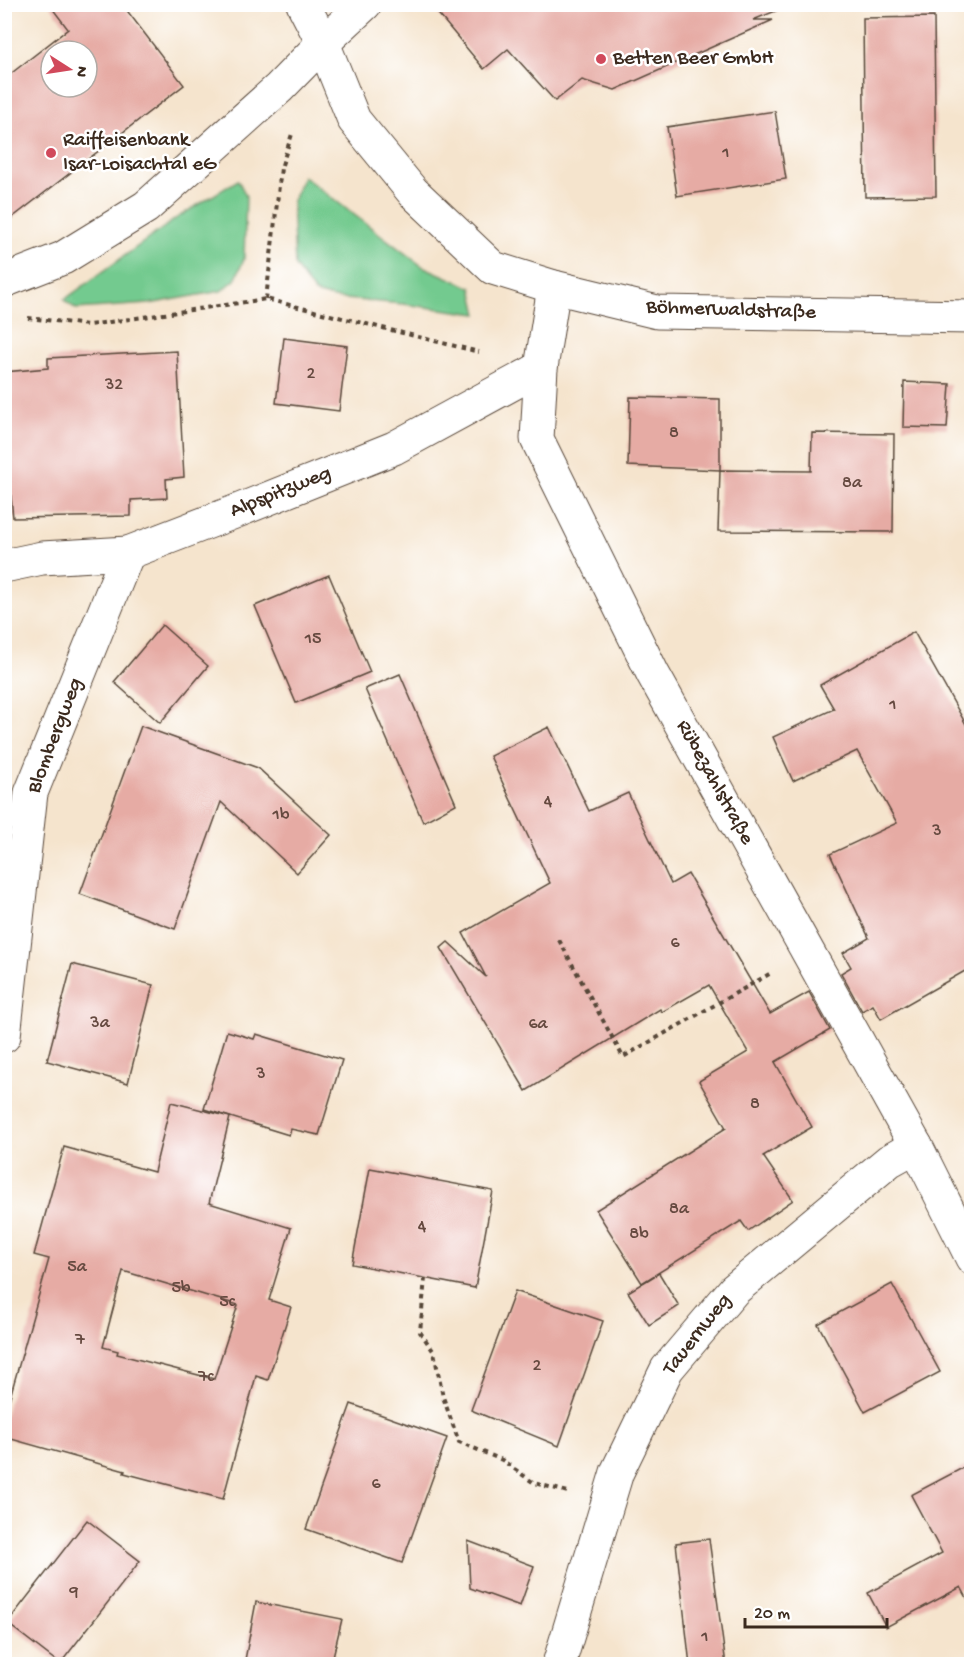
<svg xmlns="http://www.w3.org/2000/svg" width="976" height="1669" font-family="'Gochi Hand',sans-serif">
<rect width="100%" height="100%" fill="#fff"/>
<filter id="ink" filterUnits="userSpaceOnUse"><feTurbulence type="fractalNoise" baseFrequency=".0167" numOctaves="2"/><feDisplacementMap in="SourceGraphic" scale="12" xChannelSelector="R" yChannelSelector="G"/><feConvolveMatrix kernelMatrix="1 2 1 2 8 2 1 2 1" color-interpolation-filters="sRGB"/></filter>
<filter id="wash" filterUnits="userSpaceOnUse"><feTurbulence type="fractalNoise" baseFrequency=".008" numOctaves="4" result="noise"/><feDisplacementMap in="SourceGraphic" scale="24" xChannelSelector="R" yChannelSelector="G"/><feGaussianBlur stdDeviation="1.35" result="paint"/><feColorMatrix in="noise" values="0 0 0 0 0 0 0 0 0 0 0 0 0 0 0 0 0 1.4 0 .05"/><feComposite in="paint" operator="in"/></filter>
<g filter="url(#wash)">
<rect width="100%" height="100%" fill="#f5e4cd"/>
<!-- green -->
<g fill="#73ca8f" stroke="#577a56" stroke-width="1.5">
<polygon points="303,176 422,266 472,288 478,314 403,304 333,298 315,293 295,266 292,203"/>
<polygon points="238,180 246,196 244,259 235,280 221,291 149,304 76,309 64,300 178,217"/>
</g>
<g id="blocks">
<!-- building -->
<g fill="#e6aba4" fill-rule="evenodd">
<path d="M 49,4 L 122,4 L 184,85 L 4,224 L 4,79 L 68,29 ZM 51,51 L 87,51 L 87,87 L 51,87 Z"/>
<polygon points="430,4 787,4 788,6 753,20 773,20 615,90 582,80 555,101 508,49 484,69"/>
<polygon points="934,17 936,196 865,197 863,18"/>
<polygon points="775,111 786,179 677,196 667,127"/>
<polygon points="284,338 347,346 339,411 276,403"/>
<polygon points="177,351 184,477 166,479 167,498 131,500 131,516 13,518 8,463 4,464 4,372 48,368 48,358"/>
<polygon points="904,382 950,384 947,428 903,427"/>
<polygon points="630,397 720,399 720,470 628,466"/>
<polygon points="812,433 894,434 893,532 718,531 720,470 811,471"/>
<polygon points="329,575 370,672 296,703 255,606"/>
<polygon points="162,625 208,666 160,723 114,682"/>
<polygon points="914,632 972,735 972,967 881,1019 873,1005 862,1011 841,973 851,967 843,953 869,938 830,854 897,823 857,751 793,781 773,737 834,709 820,685"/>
<polygon points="400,674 456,804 423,822 365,689"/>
<polygon points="141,726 258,768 331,835 297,873 221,802 175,929 80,894"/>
<polygon points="549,727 589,811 628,793 671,884 688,874 770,1014 809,992 830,1030 775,1062 812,1127 763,1156 793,1200 748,1231 741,1221 642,1283 596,1210 726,1128 699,1081 748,1052 709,985 662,1012 660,1009 526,1091 441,948 448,942 486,977 463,933 550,883 490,756"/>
<polygon points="72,964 153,985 128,1083 47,1061"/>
<polygon points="227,1031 254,1039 256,1034 342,1060 319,1135 291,1129 289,1135 204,1109"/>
<path d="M 171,1102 L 230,1117 L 209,1203 L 291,1228 L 269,1300 L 291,1307 L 268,1380 L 256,1376 L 223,1499 L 124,1473 L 125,1471 L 4,1437 L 4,1418 L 49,1259 L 34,1255 L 64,1147 L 154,1172 ZM 123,1271 L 238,1305 L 214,1379 L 117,1354 L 118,1351 L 103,1347 Z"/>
<polygon points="370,1168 493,1191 475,1288 352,1264"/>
<polygon points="659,1273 679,1306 649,1325 628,1292"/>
<polygon points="892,1284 940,1372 865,1412 818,1324"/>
<polygon points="515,1291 603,1321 559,1446 471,1410"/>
<polygon points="351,1404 447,1438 402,1563 306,1529"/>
<polygon points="972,1463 972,1607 961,1587 886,1627 868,1593 942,1553 911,1495"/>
<polygon points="87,1520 140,1561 60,1664 7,1623"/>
<polygon points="709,1539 726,1665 690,1665 676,1543"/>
<polygon points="468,1541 534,1566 520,1606 470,1588"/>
<polygon points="256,1602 342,1619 331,1665 244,1665"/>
</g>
</g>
</g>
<g filter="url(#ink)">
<use href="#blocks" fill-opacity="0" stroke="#574638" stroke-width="1.5"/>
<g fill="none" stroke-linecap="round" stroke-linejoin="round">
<defs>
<g id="minor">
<polyline points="303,4 323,43 354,120 413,192 493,268 554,287 657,312 972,317"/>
<polyline points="4,281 63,258 146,207 279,88 323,43 365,4"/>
<polyline points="554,287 541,368 537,439 653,674 916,1146 972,1258"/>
<polyline points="4,566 42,558 128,553 237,511 394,448 541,368"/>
<polyline points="4,1036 31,793 128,553"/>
<polyline points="559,1664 617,1472 667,1369 734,1290 889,1161 916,1146"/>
</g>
</defs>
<!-- minor casing -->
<use href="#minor" stroke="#574638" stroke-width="35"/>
<!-- path -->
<g stroke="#574638" stroke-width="4" stroke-dasharray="4.5 4.5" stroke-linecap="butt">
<polyline points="266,299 281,168 292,134"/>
<polyline points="28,318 89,325 266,299 479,352"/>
<polyline points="559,940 623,1057 773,972"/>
<polyline points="425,1278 420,1332 434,1352 443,1397 459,1442 502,1460 534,1483 568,1492"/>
</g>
<!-- minor -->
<use href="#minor" stroke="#fff" stroke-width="33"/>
</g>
</g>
<!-- markers -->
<g fill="#d1495b" stroke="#fff" stroke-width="2">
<circle cx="601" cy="59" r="6"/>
<circle cx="51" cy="153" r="6"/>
</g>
<g text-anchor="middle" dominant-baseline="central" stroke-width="5" stroke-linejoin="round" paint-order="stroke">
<!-- number labels -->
<g font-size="18" fill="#664a40">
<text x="726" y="153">1</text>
<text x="311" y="374">2</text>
<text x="114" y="385">32</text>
<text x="674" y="433">8</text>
<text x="852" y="483">8a</text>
<text x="313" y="639">15</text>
<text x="893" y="705">1</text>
<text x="548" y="802">4</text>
<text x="281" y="815">1b</text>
<text x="937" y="831">3</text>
<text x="675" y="943">6</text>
<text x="100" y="1023">3a</text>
<text x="538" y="1024">6a</text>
<text x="261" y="1074">3</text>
<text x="755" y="1104">8</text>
<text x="679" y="1209">8a</text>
<text x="422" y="1227">4</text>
<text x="639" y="1234">8b</text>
<text x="77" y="1267">5a</text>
<text x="181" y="1288">5b</text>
<text x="227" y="1302">5c</text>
<text x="80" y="1340">7</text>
<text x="537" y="1366">2</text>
<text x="206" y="1377">7c</text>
<text x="376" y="1484">6</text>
<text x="74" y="1592">9</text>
<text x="705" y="1637">1</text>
</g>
<!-- poi labels -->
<g font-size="21" fill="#3b2a1e" stroke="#fff" text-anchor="start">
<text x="613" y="59">Betten Beer GmbH</text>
<text x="63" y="141">Raiffeisenbank<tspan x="63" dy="24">Isar-Loisachtal eG</tspan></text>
</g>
<!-- street labels -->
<g font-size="21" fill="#3b2a1e" stroke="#fff">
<text transform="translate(731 311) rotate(2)">Böhmerwaldstraße</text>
<text transform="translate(281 493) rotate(-22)">Alpspitzweg</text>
<text transform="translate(56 736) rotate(-69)">Blombergweg</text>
<text transform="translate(714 783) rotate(61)">Rübezahlstraße</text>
<text transform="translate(698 1335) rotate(-52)">Tauernweg</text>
</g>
</g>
<!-- margin -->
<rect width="976" height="1669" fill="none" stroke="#fff" stroke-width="24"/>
<!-- north arrow -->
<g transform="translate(69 69) rotate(102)"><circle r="28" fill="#ffffff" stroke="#b1aaa5" stroke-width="1.5"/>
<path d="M0-4.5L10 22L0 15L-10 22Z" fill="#d1495b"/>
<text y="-9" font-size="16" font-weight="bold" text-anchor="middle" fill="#3b2a1e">N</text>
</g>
<!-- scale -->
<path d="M745 1618v9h142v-9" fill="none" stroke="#3b2a1e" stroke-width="3"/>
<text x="754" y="1618" font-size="18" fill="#3b2a1e" stroke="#ffffff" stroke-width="4.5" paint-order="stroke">20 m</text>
</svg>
